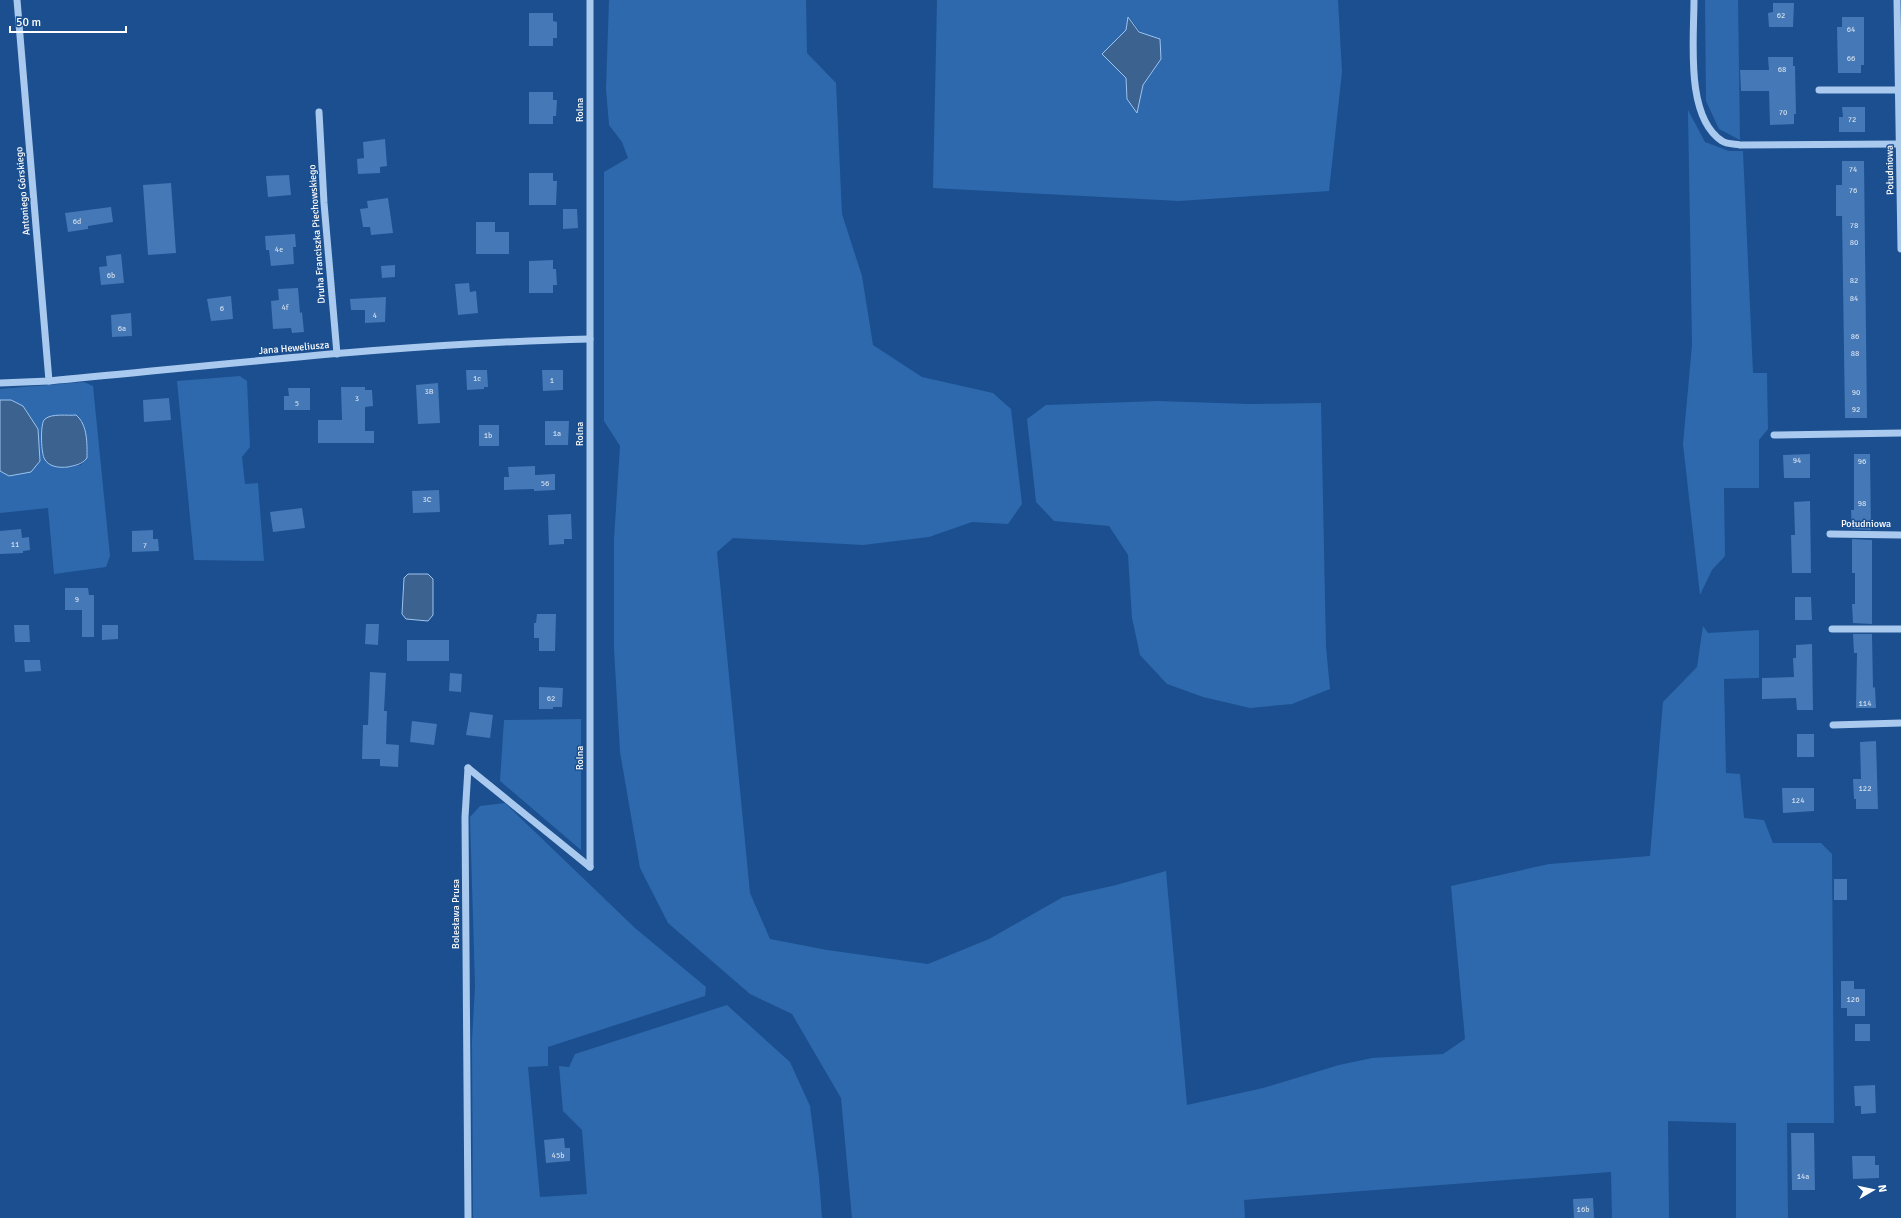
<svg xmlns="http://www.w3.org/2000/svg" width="1901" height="1218" font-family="Signika,sans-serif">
<rect width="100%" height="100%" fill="#1b4f8f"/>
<!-- green -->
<g fill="#2e69ad" fill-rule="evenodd">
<polygon points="609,0 806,0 807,53 836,83 842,214 862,276 873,345 922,377 993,393 1011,409 1022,504 1008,524 972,522 929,537 863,545 733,538 717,552 750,893 770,939 827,950 928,964 989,939 1063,897 1116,885 1166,871 1187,1105 1263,1088 1339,1065 1372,1058 1443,1054 1465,1039 1451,886 1549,864 1650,856 1663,702 1697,667 1703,626 1708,633 1759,630 1759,678 1724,679 1726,773 1740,774 1744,818 1764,820 1773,843 1821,843 1832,854 1834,1123 1787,1123 1788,1218 1736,1218 1736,1123 1668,1121 1669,1218 1612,1218 1611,1172 1244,1200 1245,1218 852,1218 841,1098 792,1014 750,994 668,923 640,868 620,752 614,649 614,539 620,446 604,421 604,172 628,158 622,142 609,125 606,89"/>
<path d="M 937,0 L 1338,0 L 1342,72 L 1329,191 L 1179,201 L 933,188 ZM 1129,17 L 1161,59 L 1143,85 L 1137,112 L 1127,99 L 1126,78 L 1102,54 L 1126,30 Z"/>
<polygon points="1705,0 1738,0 1740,140 1719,129 1706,101"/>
<polygon points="1688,110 1705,142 1729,151 1743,151 1753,373 1767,373 1768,429 1759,440 1759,488 1724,488 1725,556 1712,570 1700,595 1683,444 1692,345"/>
<polygon points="240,376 247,381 250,447 242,457 245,484 258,483 264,561 194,560 177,381"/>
<path d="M 84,382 L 93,386 L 110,556 L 106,567 L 54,574 L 48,508 L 0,513 L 0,471 L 9,476 L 40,461 L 38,429 L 23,406 L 11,400 L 0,400 L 0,389 ZM 87,441 L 87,458 L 81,465 L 60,468 Z"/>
<polygon points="1158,401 1248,404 1321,403 1326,647 1330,689 1292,704 1250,708 1203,697 1167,684 1140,655 1132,618 1128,555 1109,526 1054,521 1036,502 1027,419 1046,405"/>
<polygon points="581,719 581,850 500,781 504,720"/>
<polygon points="505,803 635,928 706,987 705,996 548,1047 548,1066 528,1067 540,1197 587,1194 582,1130 563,1111 559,1066 569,1067 575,1054 727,1005 790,1062 810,1106 819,1177 822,1218 473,1218 472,1041 475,986 470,817 480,806"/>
</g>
<!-- water -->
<g fill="#3c6290" stroke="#9cc4f0">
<polygon points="1128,17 1139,32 1160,39 1161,59 1143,85 1137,113 1127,99 1126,78 1102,54 1126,30"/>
<polygon points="0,400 11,400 23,406 38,429 40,461 31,472 9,476 0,471"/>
<path d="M 76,415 C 88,425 87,444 87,458 C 81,465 76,465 68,467 C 59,468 48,467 44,458 C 41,451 40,422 45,419 C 52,413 68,416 76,415 Z"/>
<polygon points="408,574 428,574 433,579 433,615 428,621 406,619 402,614 404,578"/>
</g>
<!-- building -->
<g fill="#4478b7">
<polygon points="1773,3 1794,3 1793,27 1769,27 1768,13 1773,12"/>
<polygon points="529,13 553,13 553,21 557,22 557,38 553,38 553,46 529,46"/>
<polygon points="1842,17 1864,17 1864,65 1861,65 1861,73 1838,73 1837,27 1842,27"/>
<polygon points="1768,57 1793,57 1793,66 1795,66 1796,114 1794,114 1794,124 1770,125 1769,91 1741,91 1740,70 1769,70"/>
<polygon points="529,92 553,92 553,100 557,100 556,116 553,116 553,124 529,124"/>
<polygon points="1842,107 1865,107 1865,132 1839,132 1839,117 1843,117"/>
<polygon points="385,139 387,166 380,167 380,173 358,174 357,159 364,158 363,142"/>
<polygon points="1842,161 1864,161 1867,418 1845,418 1842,216 1836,216 1836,185 1842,185"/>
<polygon points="529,173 553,173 553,181 557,181 556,205 529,205"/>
<polygon points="289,175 291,195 268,197 266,176"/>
<polygon points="171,183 176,253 148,255 143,185"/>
<polygon points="388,198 393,233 371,235 370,227 363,227 360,209 368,208 367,201"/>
<polygon points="111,207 113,222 88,226 88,229 68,232 65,213"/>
<polygon points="563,209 577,209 578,228 563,229"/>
<polygon points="476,222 495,222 495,232 509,232 509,254 476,254"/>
<polygon points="295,234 296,247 293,247 294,264 271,266 269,250 266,250 265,236"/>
<polygon points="121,254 124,283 101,285 99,267 107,266 106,256"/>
<polygon points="553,260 553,269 556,269 557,285 553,285 553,293 529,293 529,261"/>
<polygon points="395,265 395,277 382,278 381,266"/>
<polygon points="469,283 470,292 476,291 478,313 458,315 455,284"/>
<polygon points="298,288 300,313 302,312 304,332 292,333 291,328 273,329 271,301 279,300 278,289"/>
<polygon points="231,296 233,319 211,321 207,299"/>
<polygon points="386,297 385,322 365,323 365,310 351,310 350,299"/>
<polygon points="131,313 132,336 112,337 111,315"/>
<polygon points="466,370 487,370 488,387 484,387 484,389 467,390"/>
<polygon points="542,370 563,370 563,390 543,391"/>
<polygon points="438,383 440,423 418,424 416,385"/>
<polygon points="341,387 365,387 365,390 372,390 373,406 365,407 365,431 374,431 374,443 318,443 318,420 342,420"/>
<polygon points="288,388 310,388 310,410 284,410 284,396 289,396"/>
<polygon points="169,398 171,420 144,422 143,400"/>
<polygon points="545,421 569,421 568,445 545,445"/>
<rect x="479" y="425" width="20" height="21"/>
<polygon points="1810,454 1810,478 1784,478 1783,455"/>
<polygon points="1854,454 1870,454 1871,530 1852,529 1851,510 1854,510"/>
<polygon points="535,466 535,475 555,474 555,490 534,491 534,489 504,490 504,477 509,477 508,467"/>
<polygon points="439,490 440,512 413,513 412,491"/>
<polygon points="1810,501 1811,573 1792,573 1791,535 1795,535 1794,502"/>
<polygon points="302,508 305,528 273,532 270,512"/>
<polygon points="571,514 572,539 564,539 564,544 549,545 548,515"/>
<polygon points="21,529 22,538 29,537 30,550 23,551 23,553 0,554 0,531"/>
<polygon points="153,530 153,539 158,539 159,551 132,552 132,531"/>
<polygon points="1852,539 1872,540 1872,624 1853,623 1852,604 1855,604 1855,573 1852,573"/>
<polygon points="65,588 88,588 89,595 94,595 94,637 82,637 82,610 65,610"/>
<polygon points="1795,597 1811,597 1812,620 1795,620"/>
<polygon points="537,614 556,614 555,651 539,651 539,638 534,638 534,623 536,623"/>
<polygon points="366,624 379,624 378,645 365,644"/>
<polygon points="14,625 29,625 30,642 15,642"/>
<polygon points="102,625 118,625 118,639 102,640"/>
<polygon points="1853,634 1872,634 1873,688 1875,687 1876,708 1856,708 1857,653 1854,653"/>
<rect x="407" y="640" width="42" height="21"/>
<polygon points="1812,644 1813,710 1797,710 1796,698 1762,699 1762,678 1794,677 1793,658 1796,658 1796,645"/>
<polygon points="24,660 40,660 41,671 25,672"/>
<polygon points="370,672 386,673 384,711 387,711 386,744 399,745 398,767 380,766 380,759 362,759 363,725 368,725"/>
<polygon points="450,673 462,674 461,692 449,691"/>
<polygon points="539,687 563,688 562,707 553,707 553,709 539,709"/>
<polygon points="470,712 493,715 490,738 466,735"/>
<polygon points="412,721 437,724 434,745 410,742"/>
<rect x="1797" y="734" width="17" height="23"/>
<polygon points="1876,741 1878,809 1856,809 1856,799 1854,799 1853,779 1861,779 1860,742"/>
<polygon points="1782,788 1814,788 1814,811 1783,813"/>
<rect x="1834" y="879" width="13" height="21"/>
<polygon points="1841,981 1854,981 1854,989 1865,989 1865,1016 1847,1016 1847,1008 1841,1008"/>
<rect x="1855" y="1024" width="15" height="17"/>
<polygon points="1875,1085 1876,1113 1861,1114 1861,1106 1855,1106 1854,1086"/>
<polygon points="1791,1133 1814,1133 1815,1190 1792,1190"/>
<polygon points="564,1138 565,1148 570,1148 570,1161 546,1163 544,1140"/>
<polygon points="1852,1156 1875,1156 1875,1165 1879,1165 1879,1178 1853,1179"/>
<polygon points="1593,1198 1594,1218 1574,1218 1573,1199"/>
</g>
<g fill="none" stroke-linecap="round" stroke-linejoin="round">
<!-- minor -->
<g stroke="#a9c9ee" stroke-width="7">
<polyline points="17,0 49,381"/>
<polyline points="590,0 590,867"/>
<path d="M 1694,0 C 1694,39 1685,117 1722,141 C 1726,144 1734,144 1740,145 L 1900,144"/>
<polyline points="1897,0 1901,249"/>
<polyline points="1819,90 1899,90"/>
<polyline points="319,112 324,203 337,354"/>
<path d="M 0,383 L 49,381 C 229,364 409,343 590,339"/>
<polyline points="1774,435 1901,433"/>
<polyline points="1830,534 1901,535"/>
<polyline points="1832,629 1901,629"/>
<polyline points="1833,725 1901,723"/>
<polyline points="468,768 590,867"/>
<polyline points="468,1218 465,817 468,768"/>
</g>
</g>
<g text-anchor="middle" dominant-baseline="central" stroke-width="3" stroke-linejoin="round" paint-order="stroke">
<!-- number labels -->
<g font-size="8" fill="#d0dded">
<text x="1781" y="15">62</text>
<text x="1851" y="29">64</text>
<text x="1851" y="58">66</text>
<text x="1782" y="69">68</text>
<text x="1783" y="112">70</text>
<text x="1852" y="119">72</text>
<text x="1853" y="169">74</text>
<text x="1853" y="190">76</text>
<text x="77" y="221">6d</text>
<text x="1854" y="225">78</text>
<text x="1854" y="242">80</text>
<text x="279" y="249">4e</text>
<text x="111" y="275">6b</text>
<text x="1854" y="280">82</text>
<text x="1854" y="298">84</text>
<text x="285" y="307">4f</text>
<text x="222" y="308">6</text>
<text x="375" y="315">4</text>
<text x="122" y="328">6a</text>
<text x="1855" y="336">86</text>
<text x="1855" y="353">88</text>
<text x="477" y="378">1c</text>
<text x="552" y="380">1</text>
<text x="429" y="391">3B</text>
<text x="1856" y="392">90</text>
<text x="357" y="398">3</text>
<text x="297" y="403">5</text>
<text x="1856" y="409">92</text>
<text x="557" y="433">1a</text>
<text x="488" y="435">1b</text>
<text x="1797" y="460">94</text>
<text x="1862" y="461">96</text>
<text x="545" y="483">56</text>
<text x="427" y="499">3C</text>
<text x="1862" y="503">98</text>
<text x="15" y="544">11</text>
<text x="145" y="545">7</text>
<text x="77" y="599">9</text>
<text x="551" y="698">62</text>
<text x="1865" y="703">114</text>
<text x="1865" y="788">122</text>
<text x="1798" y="800">124</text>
<text x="1853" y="999">126</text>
<text x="558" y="1155">45b</text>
<text x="1803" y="1176">14a</text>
<text x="1583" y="1209">16b</text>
</g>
<!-- street labels -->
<g font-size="10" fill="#fff" stroke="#1b4f8f">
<text transform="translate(580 110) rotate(-90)">Rolna</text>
<text transform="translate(1890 170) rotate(-91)">Południowa</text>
<text transform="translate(23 191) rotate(-95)">Antoniego Górskiego</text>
<text transform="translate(317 234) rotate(-94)">Druha Franciszka Piechowskiego</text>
<text transform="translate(294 348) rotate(-5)">Jana Heweliusza</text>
<text transform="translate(580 434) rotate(-90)">Rolna</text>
<text x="1866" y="524">Południowa</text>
<text transform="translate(580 758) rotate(-90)">Rolna</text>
<text transform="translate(456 914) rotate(-90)">Bolesława Prusa</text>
</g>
</g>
<!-- north arrow -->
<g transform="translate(1873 1190) rotate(81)" stroke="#1b4f8f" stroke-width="3" paint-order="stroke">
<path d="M0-3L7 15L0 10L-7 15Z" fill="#ffffff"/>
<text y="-6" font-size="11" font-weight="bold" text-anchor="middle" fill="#ffffff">N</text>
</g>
<!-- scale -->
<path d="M10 26v6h116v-6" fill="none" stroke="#ffffff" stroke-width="2"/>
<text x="16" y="26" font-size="12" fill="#ffffff" stroke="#1b4f8f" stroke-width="3" paint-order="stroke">50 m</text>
</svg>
